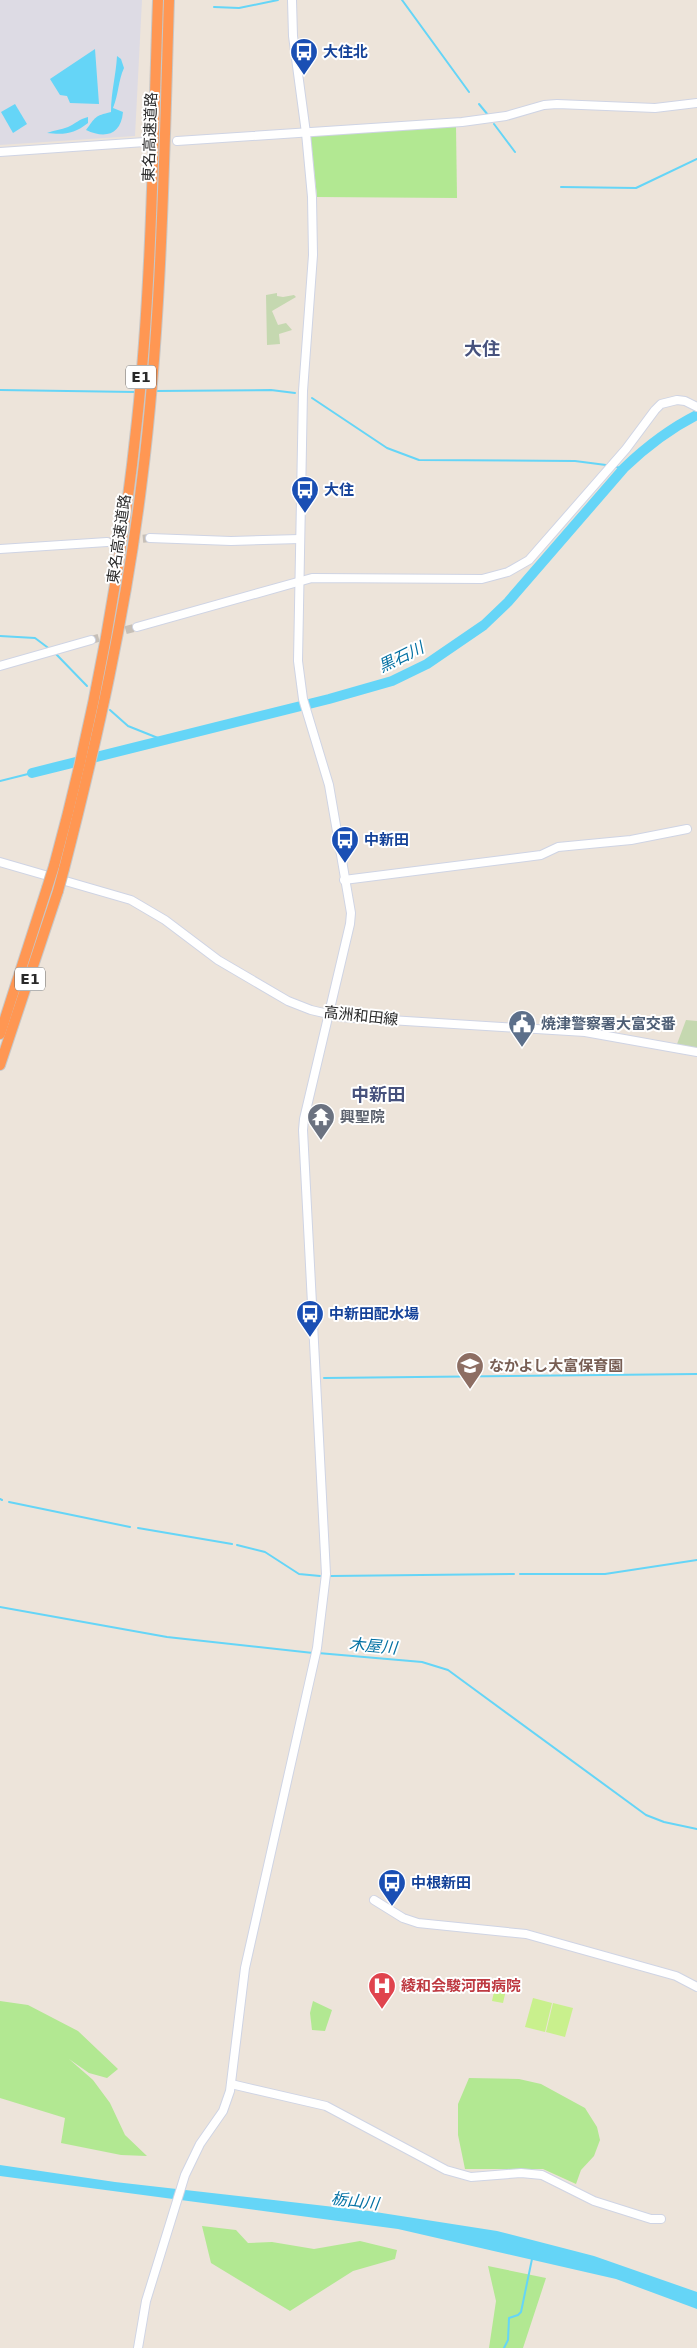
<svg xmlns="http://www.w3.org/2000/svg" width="697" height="2348" font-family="'DejaVu Sans','Noto Sans JP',sans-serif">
<rect width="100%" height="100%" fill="#ede4da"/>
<!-- industrial -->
<polygon fill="#dddbe4" points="0,0 142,0 135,136 0,145"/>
<!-- green -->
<g fill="#b2e892">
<polygon points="456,126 457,198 317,197 310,132"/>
<polygon points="0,2001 28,2005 78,2031 118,2069 107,2078 89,2073 69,2059 93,2080 110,2103 125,2135 147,2156 121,2155 61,2143 65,2118 0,2098"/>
<polygon points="313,2001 332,2010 325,2031 312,2030 310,2013"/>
<polygon points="469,2078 519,2079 541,2084 585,2108 597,2127 600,2140 594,2156 581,2170 576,2184 543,2169 465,2169 458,2135 458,2104"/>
<polygon points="202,2226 236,2230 248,2243 272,2242 314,2249 360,2241 397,2250 395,2259 353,2271 290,2311 211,2263"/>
<polygon points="488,2266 546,2278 523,2348 489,2348 496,2301"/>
</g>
<!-- cemetery -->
<g fill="#c5d8b0">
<polygon points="277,293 277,296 283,297 294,295 296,297 272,311 278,325 286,323 292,330 279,334 280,344 267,345 266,295"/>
<polygon points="686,1020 697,1021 697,1048 677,1044"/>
</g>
<!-- pitch -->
<g fill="#c9f08d">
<polygon points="495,1987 506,1990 503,2003 492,2001"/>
<polygon points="533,1998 552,2003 545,2032 525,2027"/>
<polygon points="553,2003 573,2008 565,2037 546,2032"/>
</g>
<!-- water -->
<g fill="#65d5f7">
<polygon points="95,49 99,104 70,103 67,96 60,95 50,79"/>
<path d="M 117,56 L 121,59 L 124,68 C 118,81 119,93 113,108 L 123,112 C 121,135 105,139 86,130 C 96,117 94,116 111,112 C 111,92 116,75 117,56 Z"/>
<polygon points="15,104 27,124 13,133 1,112"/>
<path d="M 88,117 L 88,123 C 74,134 64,135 47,133 C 54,130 61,130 68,127 C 75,124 79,119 88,117 Z"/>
<polygon points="0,2165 115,2182 369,2211 497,2231 594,2256 697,2292 697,2309 616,2279 398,2229 0,2176"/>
</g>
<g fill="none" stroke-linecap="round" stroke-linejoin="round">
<!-- stream -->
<g stroke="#65d5f7" stroke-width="2">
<polyline points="402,0 469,92"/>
<polyline points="214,7 239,8 278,0"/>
<polyline points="479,104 488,115"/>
<polyline points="494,124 515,152"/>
<polyline points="561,187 636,188 697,159"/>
<polyline points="0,390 135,392"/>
<polyline points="155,391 271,390 295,393"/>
<polyline points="312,398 387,448 419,460 575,461 606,465"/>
<polyline points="616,467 624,468"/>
<polyline points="0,636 35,638 51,650"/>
<polyline points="55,653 87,686"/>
<polyline points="110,710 128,726 163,740"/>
<polyline points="0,781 32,773"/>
<polyline points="324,1378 697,1374"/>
<polyline points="0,1499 2,1500"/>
<polyline points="9,1502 130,1527"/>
<polyline points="138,1528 232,1544"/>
<polyline points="237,1545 265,1552 299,1574 320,1576"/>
<polyline points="520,1574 605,1574 697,1560"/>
<polyline points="331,1576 514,1574"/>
<polyline points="0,1607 167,1637 313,1653"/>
<polyline points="318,1653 422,1662 448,1670 646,1815 664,1822 697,1829"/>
<polyline points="504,2348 508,2340 509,2318 518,2315 521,2312 532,2259"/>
</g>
<!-- river -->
<path stroke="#65d5f7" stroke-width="10" d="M 32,773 L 329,699 L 392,681 L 427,664 L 484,625 L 508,602 L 624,468 C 646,447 669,429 697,415"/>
<!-- secondary-tunnel -->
<g stroke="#c6bfb7" stroke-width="8" stroke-dasharray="8 4" stroke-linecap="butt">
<polyline points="107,542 150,538"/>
<polyline points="91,640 137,627"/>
</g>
<defs>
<g id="secondary">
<polyline points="177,141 462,122 506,116 544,105 557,104 655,108 697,103"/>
<polyline points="0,152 145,142"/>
<polyline points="150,538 231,541 300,539"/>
<polyline points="0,549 107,542"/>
<polyline points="137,627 312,578 482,579 508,572 529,560 626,449 655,410 661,404 677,400 685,401 697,407"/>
<polyline points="0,666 91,640"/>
<polyline points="0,862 131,900 165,920 218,960 288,1001 311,1010 341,1017 585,1032 697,1052"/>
<polyline points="344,880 518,858 541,855 558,847 631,840 687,829"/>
<polyline points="374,1900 403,1918 418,1923 526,1934 676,1976 697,1987"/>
<polyline points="231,2084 326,2106 446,2170 471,2177 521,2173 542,2175 594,2201 651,2219 661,2219"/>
<polyline points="138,2348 146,2301 185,2175 200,2144 223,2111 230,2091 245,1968 317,1648 326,1574 303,1130 304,1119 350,924 351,913 329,785 303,699 298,661 303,391 313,255 312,197 306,133 293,36 292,0"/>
</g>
<g id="highway">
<path d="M 54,866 C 94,720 121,572 137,421 C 152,282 153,140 158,0"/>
<path d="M 64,869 C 97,741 126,612 142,480 C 162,321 164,160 169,0"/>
<polyline points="0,1034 47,888"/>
<polyline points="0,1065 58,891"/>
</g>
</defs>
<!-- secondary casing -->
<use href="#secondary" stroke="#cfd4e4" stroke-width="10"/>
<!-- highway casing -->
<use href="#highway" stroke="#c7c7c7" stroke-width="12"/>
<!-- secondary -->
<use href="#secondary" stroke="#fff" stroke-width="8"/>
<!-- highway -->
<use href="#highway" stroke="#ff9753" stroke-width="10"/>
<defs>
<g id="highway-bridge">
<polyline points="47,888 54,866"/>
<polyline points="58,891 64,869"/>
</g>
</defs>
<!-- highway-bridge casing -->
<use href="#highway-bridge" stroke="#c7c7c7" stroke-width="12" stroke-linecap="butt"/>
<!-- highway-bridge -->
<use href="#highway-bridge" stroke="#ff9753" stroke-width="10"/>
</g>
<!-- icons -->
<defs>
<symbol id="bus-pin" viewBox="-11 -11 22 30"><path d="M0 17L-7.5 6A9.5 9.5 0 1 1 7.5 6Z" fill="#1a4fb4" stroke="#fff"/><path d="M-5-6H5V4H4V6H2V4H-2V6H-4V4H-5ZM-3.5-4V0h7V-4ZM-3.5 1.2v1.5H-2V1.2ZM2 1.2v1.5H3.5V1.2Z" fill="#fff"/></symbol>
<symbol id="civic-pin" viewBox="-11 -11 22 30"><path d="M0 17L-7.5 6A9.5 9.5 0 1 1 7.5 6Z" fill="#5c6f8a" stroke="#fff"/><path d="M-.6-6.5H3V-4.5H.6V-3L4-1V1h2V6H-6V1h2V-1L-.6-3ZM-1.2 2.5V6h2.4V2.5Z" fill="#fff"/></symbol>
<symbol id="temple-pin" viewBox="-11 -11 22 30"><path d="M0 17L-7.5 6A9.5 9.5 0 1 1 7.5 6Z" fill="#6b7280" stroke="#fff"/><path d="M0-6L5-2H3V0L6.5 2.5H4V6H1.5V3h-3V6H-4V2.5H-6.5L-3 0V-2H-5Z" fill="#fff"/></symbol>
<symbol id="school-pin" viewBox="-11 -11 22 30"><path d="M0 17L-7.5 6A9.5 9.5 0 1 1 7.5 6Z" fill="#8d6e63" stroke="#fff"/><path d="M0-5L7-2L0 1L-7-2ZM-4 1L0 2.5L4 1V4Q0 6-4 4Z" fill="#fff"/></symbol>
<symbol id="hospital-pin" viewBox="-11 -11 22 30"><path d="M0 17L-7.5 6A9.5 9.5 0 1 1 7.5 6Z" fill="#e0444e" stroke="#fff"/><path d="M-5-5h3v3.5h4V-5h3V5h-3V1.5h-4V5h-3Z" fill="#fff"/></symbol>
</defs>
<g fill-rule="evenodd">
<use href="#bus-pin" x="288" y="36" width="32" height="43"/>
<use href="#bus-pin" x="289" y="474" width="32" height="43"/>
<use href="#bus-pin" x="329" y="824" width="32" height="43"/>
<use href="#civic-pin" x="506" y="1008" width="32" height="43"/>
<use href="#temple-pin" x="305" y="1101" width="32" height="43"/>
<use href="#bus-pin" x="294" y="1298" width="32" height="43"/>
<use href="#school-pin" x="454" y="1350" width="32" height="43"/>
<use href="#bus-pin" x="376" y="1867" width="32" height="43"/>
<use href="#hospital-pin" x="366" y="1970" width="32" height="43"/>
</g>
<g text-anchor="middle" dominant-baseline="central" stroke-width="4" stroke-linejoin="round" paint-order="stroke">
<!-- shield labels -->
<g fill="#fff" stroke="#696969" stroke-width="1">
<rect x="126" y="365.5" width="30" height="23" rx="4"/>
<rect x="15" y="967.5" width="30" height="23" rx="4"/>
</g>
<g font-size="14" font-weight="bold" fill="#292929">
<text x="141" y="377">E1</text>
<text x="30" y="979">E1</text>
</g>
<!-- transit labels -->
<g font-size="15" font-weight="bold" fill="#164399" stroke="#fff" text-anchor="start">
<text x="323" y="52">大住北</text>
<text x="324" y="490">大住</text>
<text x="364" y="840">中新田</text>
<text x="329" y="1314">中新田配水場</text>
<text x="411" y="1883">中根新田</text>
</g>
<!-- street labels -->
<g font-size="15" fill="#292929" stroke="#fff">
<text transform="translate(150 137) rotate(-88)">東名高速道路</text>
<text transform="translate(119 539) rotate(-82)">東名高速道路</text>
<text transform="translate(361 1016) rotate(6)">高洲和田線</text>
</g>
<!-- service labels -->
<g font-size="15" font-weight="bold" fill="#4e5e75" stroke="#fff" text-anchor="start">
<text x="541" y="1024">焼津警察署大富交番</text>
</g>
<!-- worship labels -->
<g font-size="15" font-weight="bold" fill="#5b616d" stroke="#fff" text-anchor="start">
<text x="340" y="1117">興聖院</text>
</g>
<!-- education labels -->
<g font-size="15" font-weight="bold" fill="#785e54" stroke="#fff" text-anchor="start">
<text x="489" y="1366">なかよし大富保育園</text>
</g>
<!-- health labels -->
<g font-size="15" font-weight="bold" fill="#be3a42" stroke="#fff" text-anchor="start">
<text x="401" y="1986">綾和会駿河西病院</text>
</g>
<!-- water labels -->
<g font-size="16" font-style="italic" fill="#0471a3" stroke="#fff">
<text transform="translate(401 657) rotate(-26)">黒石川</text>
<text transform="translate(373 1646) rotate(5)">木屋川</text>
<text transform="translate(355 2201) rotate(7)">栃山川</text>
</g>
<!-- quarter labels -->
<g font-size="18" font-weight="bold" fill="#47527d" stroke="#fff">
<text x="482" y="348">大住</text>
<text x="378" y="1094">中新田</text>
</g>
</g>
</svg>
